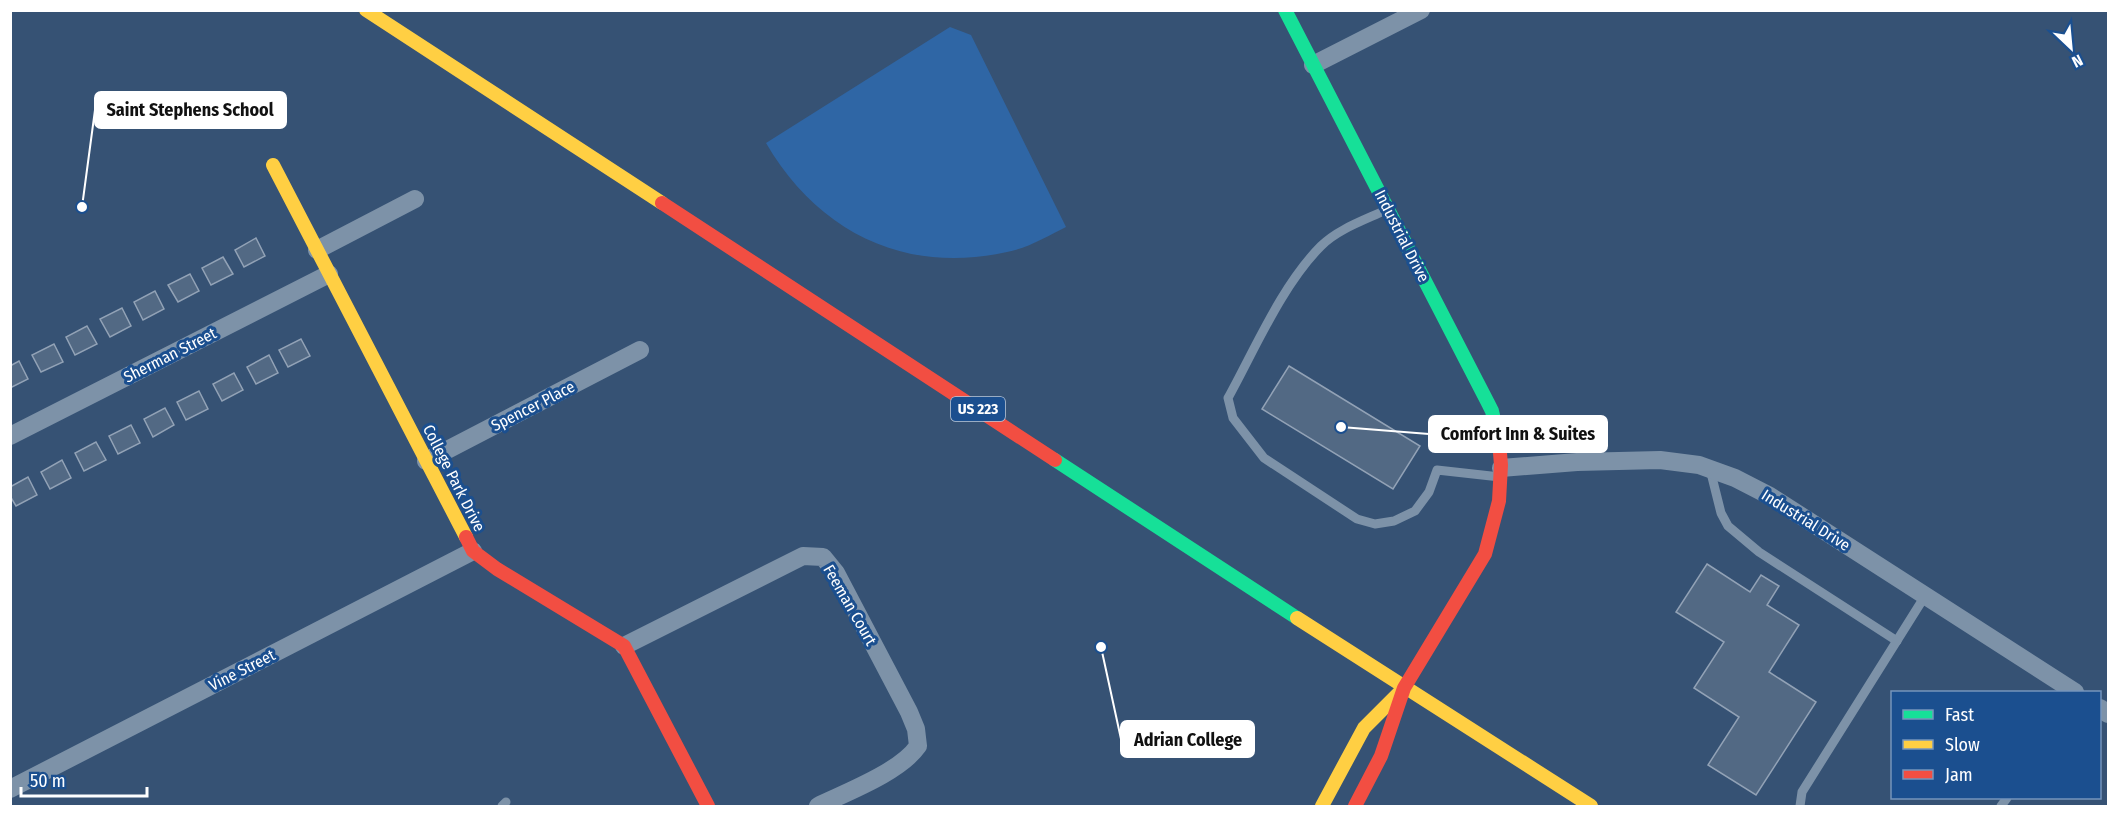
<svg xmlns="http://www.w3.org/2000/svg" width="2119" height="817" font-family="'Fira Sans Condensed',sans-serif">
<rect width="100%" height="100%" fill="#365274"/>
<!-- green -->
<path fill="#2f66a5" d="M 950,27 L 971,35 L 1066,227 C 1048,236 1028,248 1007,252 C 905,275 818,232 766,143 Z"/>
<!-- building -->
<g fill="#526984" stroke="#92a2b6" stroke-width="1.5">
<polygon points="256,238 265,256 244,267 235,250"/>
<polygon points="223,257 233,274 211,285 202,268"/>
<polygon points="190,274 199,291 178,302 168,285"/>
<polygon points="155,291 164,309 143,320 134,302"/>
<polygon points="122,308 131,326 110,337 100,319"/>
<polygon points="87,326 97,344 75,355 66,337"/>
<polygon points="301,339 310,356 288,367 279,350"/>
<polygon points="54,344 63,362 41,372 32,355"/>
<polygon points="269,355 278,373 256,384 247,367"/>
<polygon points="19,361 28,379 10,388 10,366"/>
<polygon points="1289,366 1420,446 1393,489 1262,409"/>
<polygon points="234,373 243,390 222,401 213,384"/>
<polygon points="199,391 208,409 186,420 177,402"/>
<polygon points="165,408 174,425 153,437 144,419"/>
<polygon points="131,425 140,443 118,454 109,436"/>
<polygon points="96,442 106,460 84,471 75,453"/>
<polygon points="62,460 71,478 50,489 41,472"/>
<polygon points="28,477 37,495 16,506 10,496 10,487"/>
<polygon points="1707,564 1750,592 1761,575 1779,586 1767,605 1799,625 1769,672 1816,702 1756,795 1708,765 1739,717 1694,688 1724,642 1676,612"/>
</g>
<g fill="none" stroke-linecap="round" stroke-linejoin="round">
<!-- lane -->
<g stroke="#7d92a8" stroke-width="9">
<path d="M 1386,210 C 1365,220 1338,229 1321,246 C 1282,285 1255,349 1228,398 L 1233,418 L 1264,458 L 1357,519 L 1375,524 L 1394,521 L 1415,511 L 1429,492 L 1437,470 L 1500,477"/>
<polyline points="1710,469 1721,513 1728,526 1759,552 1897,641"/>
<polyline points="502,806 506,802"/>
<polyline points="1800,806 1802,792 1925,596"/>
<polyline points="2001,806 2007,798"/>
</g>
<!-- street -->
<g stroke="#7d92a8" stroke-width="18">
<polyline points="1313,65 1421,10"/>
<polyline points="317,250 415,199"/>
<polyline points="10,436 329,274"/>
<polyline points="426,461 640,350"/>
<polyline points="1501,468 1577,462 1660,460 1699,465 1735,478 1770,496 2075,692"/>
<path d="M 624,646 L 803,556 L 823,557 L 836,573 L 909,712 L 916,729 L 918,746 C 900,772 847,792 818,806"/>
<polyline points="2100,708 2108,714"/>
<polyline points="10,789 473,551"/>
</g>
<!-- fast -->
<g stroke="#16e098" stroke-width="14">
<polyline points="1285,10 1488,403 1492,411 1499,441"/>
<polyline points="1055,460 1297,618"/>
</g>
<!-- slow -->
<g stroke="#ffcf43" stroke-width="14">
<polyline points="366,10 662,203"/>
<polyline points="273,165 466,537"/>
<polyline points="1297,618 1591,806"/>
<polyline points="1322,806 1364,728 1399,693"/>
</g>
<!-- jam -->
<g stroke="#f24e42" stroke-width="14">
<polyline points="662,203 1055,460"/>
<polyline points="466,537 473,551 497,569 624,646 708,806"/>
<polyline points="1355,806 1381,756 1404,688 1485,554 1499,501 1501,465 1499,441"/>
</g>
</g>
<g text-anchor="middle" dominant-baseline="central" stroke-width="6" stroke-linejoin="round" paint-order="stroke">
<!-- shield labels -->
<rect fill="#1b4f8f" stroke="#bbcadd" stroke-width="1.5" x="951" y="397" width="54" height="24" rx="4.5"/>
<g font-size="15" font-weight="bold" fill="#fff">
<text x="978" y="409">US 223</text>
</g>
<!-- street labels -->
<g font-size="16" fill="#fff" stroke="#1b4f8f">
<text transform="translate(1402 236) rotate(63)">Industrial Drive</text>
<text transform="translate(170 355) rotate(-27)">Sherman Street</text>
<text transform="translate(533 406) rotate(-27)">Spencer Place</text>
<text transform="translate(454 478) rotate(63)">College Park Drive</text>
<text transform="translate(1806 520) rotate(32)">Industrial Drive</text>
<text transform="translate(850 605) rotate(60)">Feeman Court</text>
<text transform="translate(242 670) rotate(-27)">Vine Street</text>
</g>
</g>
<!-- callouts -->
<path fill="none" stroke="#fff" stroke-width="2" d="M82 207L95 110M1341 427L1429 434M1101 647L1121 739"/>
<g fill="#fff" stroke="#1b4f8f" stroke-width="2">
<circle cx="82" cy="207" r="6"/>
<circle cx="1341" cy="427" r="6"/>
<circle cx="1101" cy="647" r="6"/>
</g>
<g fill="#fff" stroke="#fff" stroke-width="2">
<rect x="95" y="92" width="191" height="36" rx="6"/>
<rect x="1429" y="416" width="178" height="36" rx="6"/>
<rect x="1121" y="721" width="133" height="36" rx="6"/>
</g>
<g font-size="18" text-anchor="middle" font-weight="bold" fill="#111">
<text x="190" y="116">Saint Stephens School</text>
<text x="1518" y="440">Comfort Inn &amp; Suites</text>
<text x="1188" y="746">Adrian College</text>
</g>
<!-- border -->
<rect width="2119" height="817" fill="none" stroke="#ffffff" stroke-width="24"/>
<!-- legend -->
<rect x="1891" y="691" width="210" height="108" fill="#1b4f8f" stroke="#7695bc" stroke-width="1.5"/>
<rect x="1903" y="710" width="30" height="9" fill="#16e098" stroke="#7695bc" stroke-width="1.5"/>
<text x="1945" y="721" font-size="18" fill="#ffffff">Fast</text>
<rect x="1903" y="740" width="30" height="9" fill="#ffcf43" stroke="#7695bc" stroke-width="1.5"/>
<text x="1945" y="751" font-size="18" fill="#ffffff">Slow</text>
<rect x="1903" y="770" width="30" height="9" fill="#f24e42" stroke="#7695bc" stroke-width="1.5"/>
<text x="1945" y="781" font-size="18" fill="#ffffff">Jam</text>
<!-- north arrow -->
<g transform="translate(2071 48) rotate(154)" stroke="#1b4f8f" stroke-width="4.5" paint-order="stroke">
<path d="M0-4.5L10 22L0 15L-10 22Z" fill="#ffffff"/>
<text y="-9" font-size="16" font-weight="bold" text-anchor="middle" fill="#ffffff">N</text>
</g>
<!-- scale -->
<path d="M21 787v9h126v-9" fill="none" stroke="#ffffff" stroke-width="3"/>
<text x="30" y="787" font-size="18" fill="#ffffff" stroke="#1b4f8f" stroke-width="4.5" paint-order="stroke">50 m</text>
</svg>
